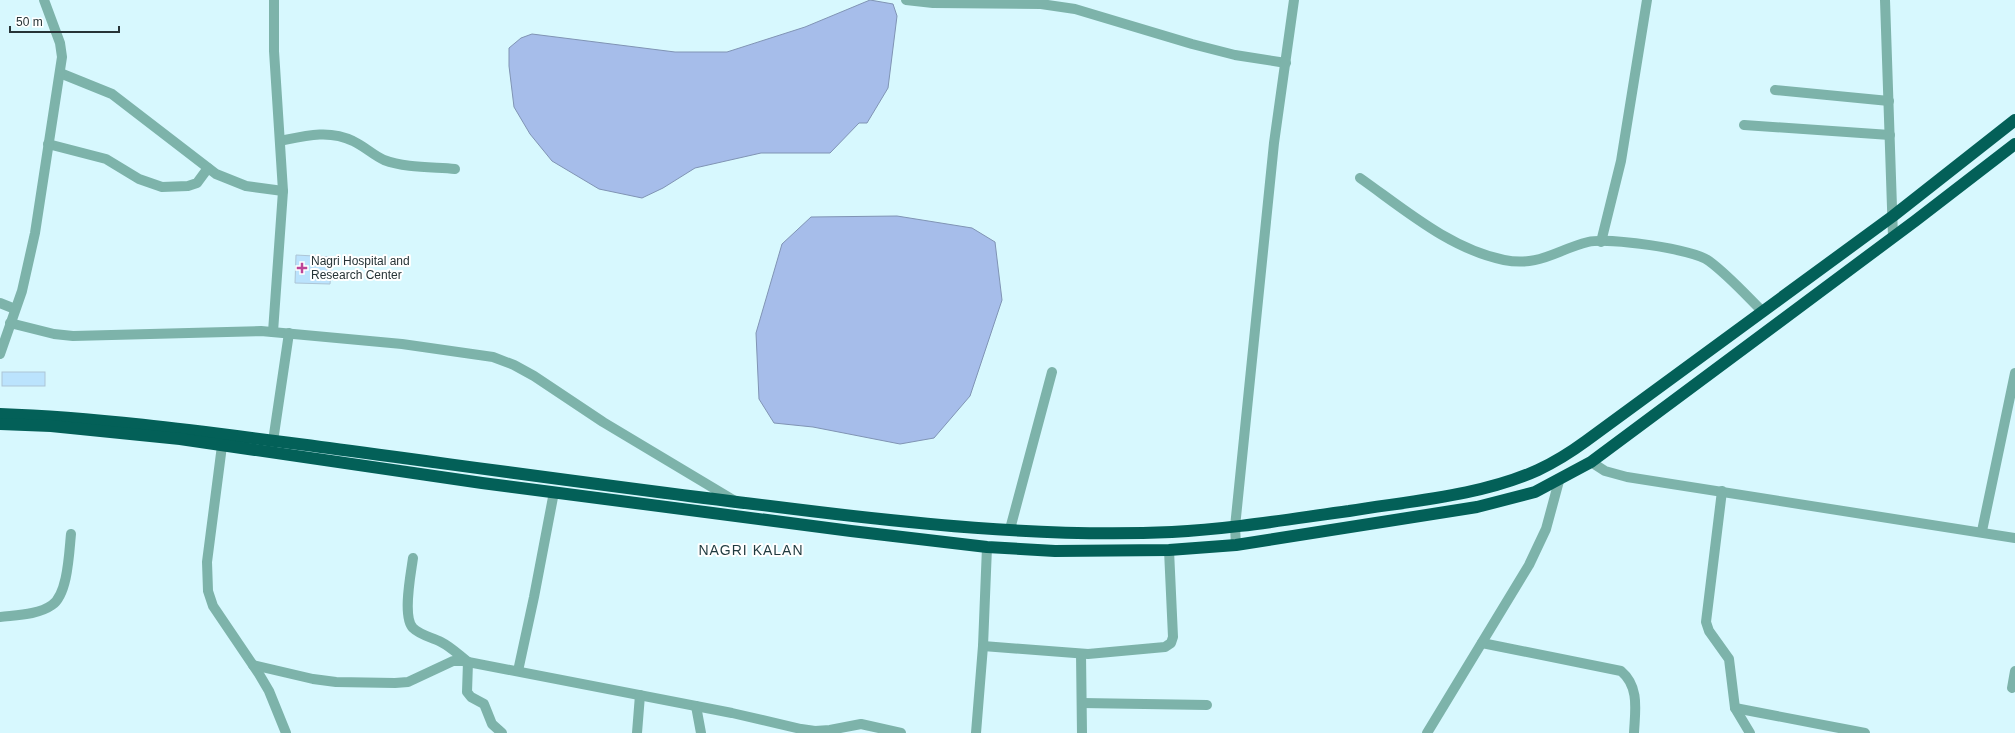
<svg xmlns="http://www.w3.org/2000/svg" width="2015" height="733" font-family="Arial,sans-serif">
<rect width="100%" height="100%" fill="#d7f8fe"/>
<!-- water -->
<g fill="#a6bdea" stroke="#8094b4">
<polygon points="870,0 893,4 897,16 888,88 867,123 859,123 830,153 761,153 695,168 663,188 642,198 599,189 552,161 530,134 514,107 509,66 509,48 521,38 532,34 675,52 727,52 805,27"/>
<polygon points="897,216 972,228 995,242 1002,300 970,396 934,438 900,444 813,427 774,423 759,399 756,333 782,244 811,217"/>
</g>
<!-- building -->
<g fill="#bbe3fd" stroke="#adc5d6">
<polygon points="296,255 332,257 330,284 295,283"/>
<rect x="2" y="372" width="43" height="14"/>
</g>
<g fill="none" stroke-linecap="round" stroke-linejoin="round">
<!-- minor -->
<g stroke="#7db3aa" stroke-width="10">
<polyline points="906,0 933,3 1041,4 1075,9 1192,44 1235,55 1286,63"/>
<polyline points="1885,0 1893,237"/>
<polyline points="60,73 112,94 216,174 246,186 283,191"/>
<polyline points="1775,90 1889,101"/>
<polyline points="1744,125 1890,135"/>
<path d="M 280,141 C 304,136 329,129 353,141 C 364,146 373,155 384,160 C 405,168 432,167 455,169"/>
<polyline points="48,144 106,159 139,179 162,187 188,186 197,183 208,168"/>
<path d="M 1360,178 C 1404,209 1450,249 1504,260 C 1539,267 1556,250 1588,242 C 1608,237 1693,249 1709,261 C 1728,275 1745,294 1762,311"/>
<polyline points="1601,242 1621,161 1647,0"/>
<polyline points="0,303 15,309"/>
<polyline points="10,323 54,334 73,336 261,331 402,344 493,357 514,365 534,376 603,422 735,501"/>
<polyline points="273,332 283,191 274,51 274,0"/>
<polyline points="0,354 22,291 35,233 62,57 60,43 44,0"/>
<polyline points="223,438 207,562 208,591 213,606 259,674 269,691 286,733"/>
<polyline points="272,448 289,333"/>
<polyline points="1591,462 1605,471 1627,477 2015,538"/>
<polyline points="1722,491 1706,622 1709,631 1729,659 1735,708 1750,733"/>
<polyline points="1010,529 1052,372"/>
<polyline points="1982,531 2015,373"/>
<polyline points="1236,545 1235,527 1274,143 1294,0"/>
<path d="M 413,558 C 411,573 402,617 413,628 C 420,635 431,637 441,642 C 451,647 459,655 468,662 L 467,692 L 471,697 L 484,704 L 492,724 L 502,733"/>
<path d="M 0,617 C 16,615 38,615 52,605 C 68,594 69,553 71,534"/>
<path d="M 1482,643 L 1621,671 C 1640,687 1635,711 1634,733"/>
<polyline points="983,646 1088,654 1165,647 1171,643 1173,637 1169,550"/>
<polyline points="1081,654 1082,733"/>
<polyline points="253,665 313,679 336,682 395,683 408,682 453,661 463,661 732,713 801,729 815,731 830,730 861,724 901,733"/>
<polyline points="518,671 534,597 554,492"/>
<polyline points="2012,688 2015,671"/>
<polyline points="1082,703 1207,705"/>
<polyline points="696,706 701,733"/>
<polyline points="1735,708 1865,733"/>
<polyline points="637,733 640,695"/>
<polyline points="976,733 983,646 987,547"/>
<polyline points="1427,733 1529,565 1546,529 1559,481"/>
</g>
<!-- highway -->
<g stroke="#036058" stroke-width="12">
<path d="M 0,414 C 110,418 220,434 329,448 C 479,468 628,489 778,507 C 905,523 1044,538 1172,532 C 1232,529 1290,519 1349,511 C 1410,501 1481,496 1538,470 C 1555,462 1571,452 1586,441 L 1893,216 L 2015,120"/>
<polyline points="0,424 51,426 180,439 482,483 851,531 987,547 1055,551 1169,550 1236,545 1477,507 1535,492 1591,462 1915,221 2015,144"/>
</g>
</g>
<!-- markers -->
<path fill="#bd4497" stroke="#fff" stroke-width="1.5" d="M300 262h4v4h4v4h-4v4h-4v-4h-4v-4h4z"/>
<g text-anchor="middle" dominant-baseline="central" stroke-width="4" stroke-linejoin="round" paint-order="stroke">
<!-- poi labels -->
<g font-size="12" fill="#273437" stroke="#fff" text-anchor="start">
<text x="311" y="261">Nagri Hospital and<tspan x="311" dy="14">Research Center</tspan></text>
</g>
<!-- quarter labels -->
<g font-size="14" letter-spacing="1" fill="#1f3a3f" stroke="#fff">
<text x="751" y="550">NAGRI KALAN</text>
</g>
</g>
<!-- scale -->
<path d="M10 26v6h109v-6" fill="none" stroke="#273437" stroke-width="2"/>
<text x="16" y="26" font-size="12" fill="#273437" stroke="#ffffff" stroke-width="3" paint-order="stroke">50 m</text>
</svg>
